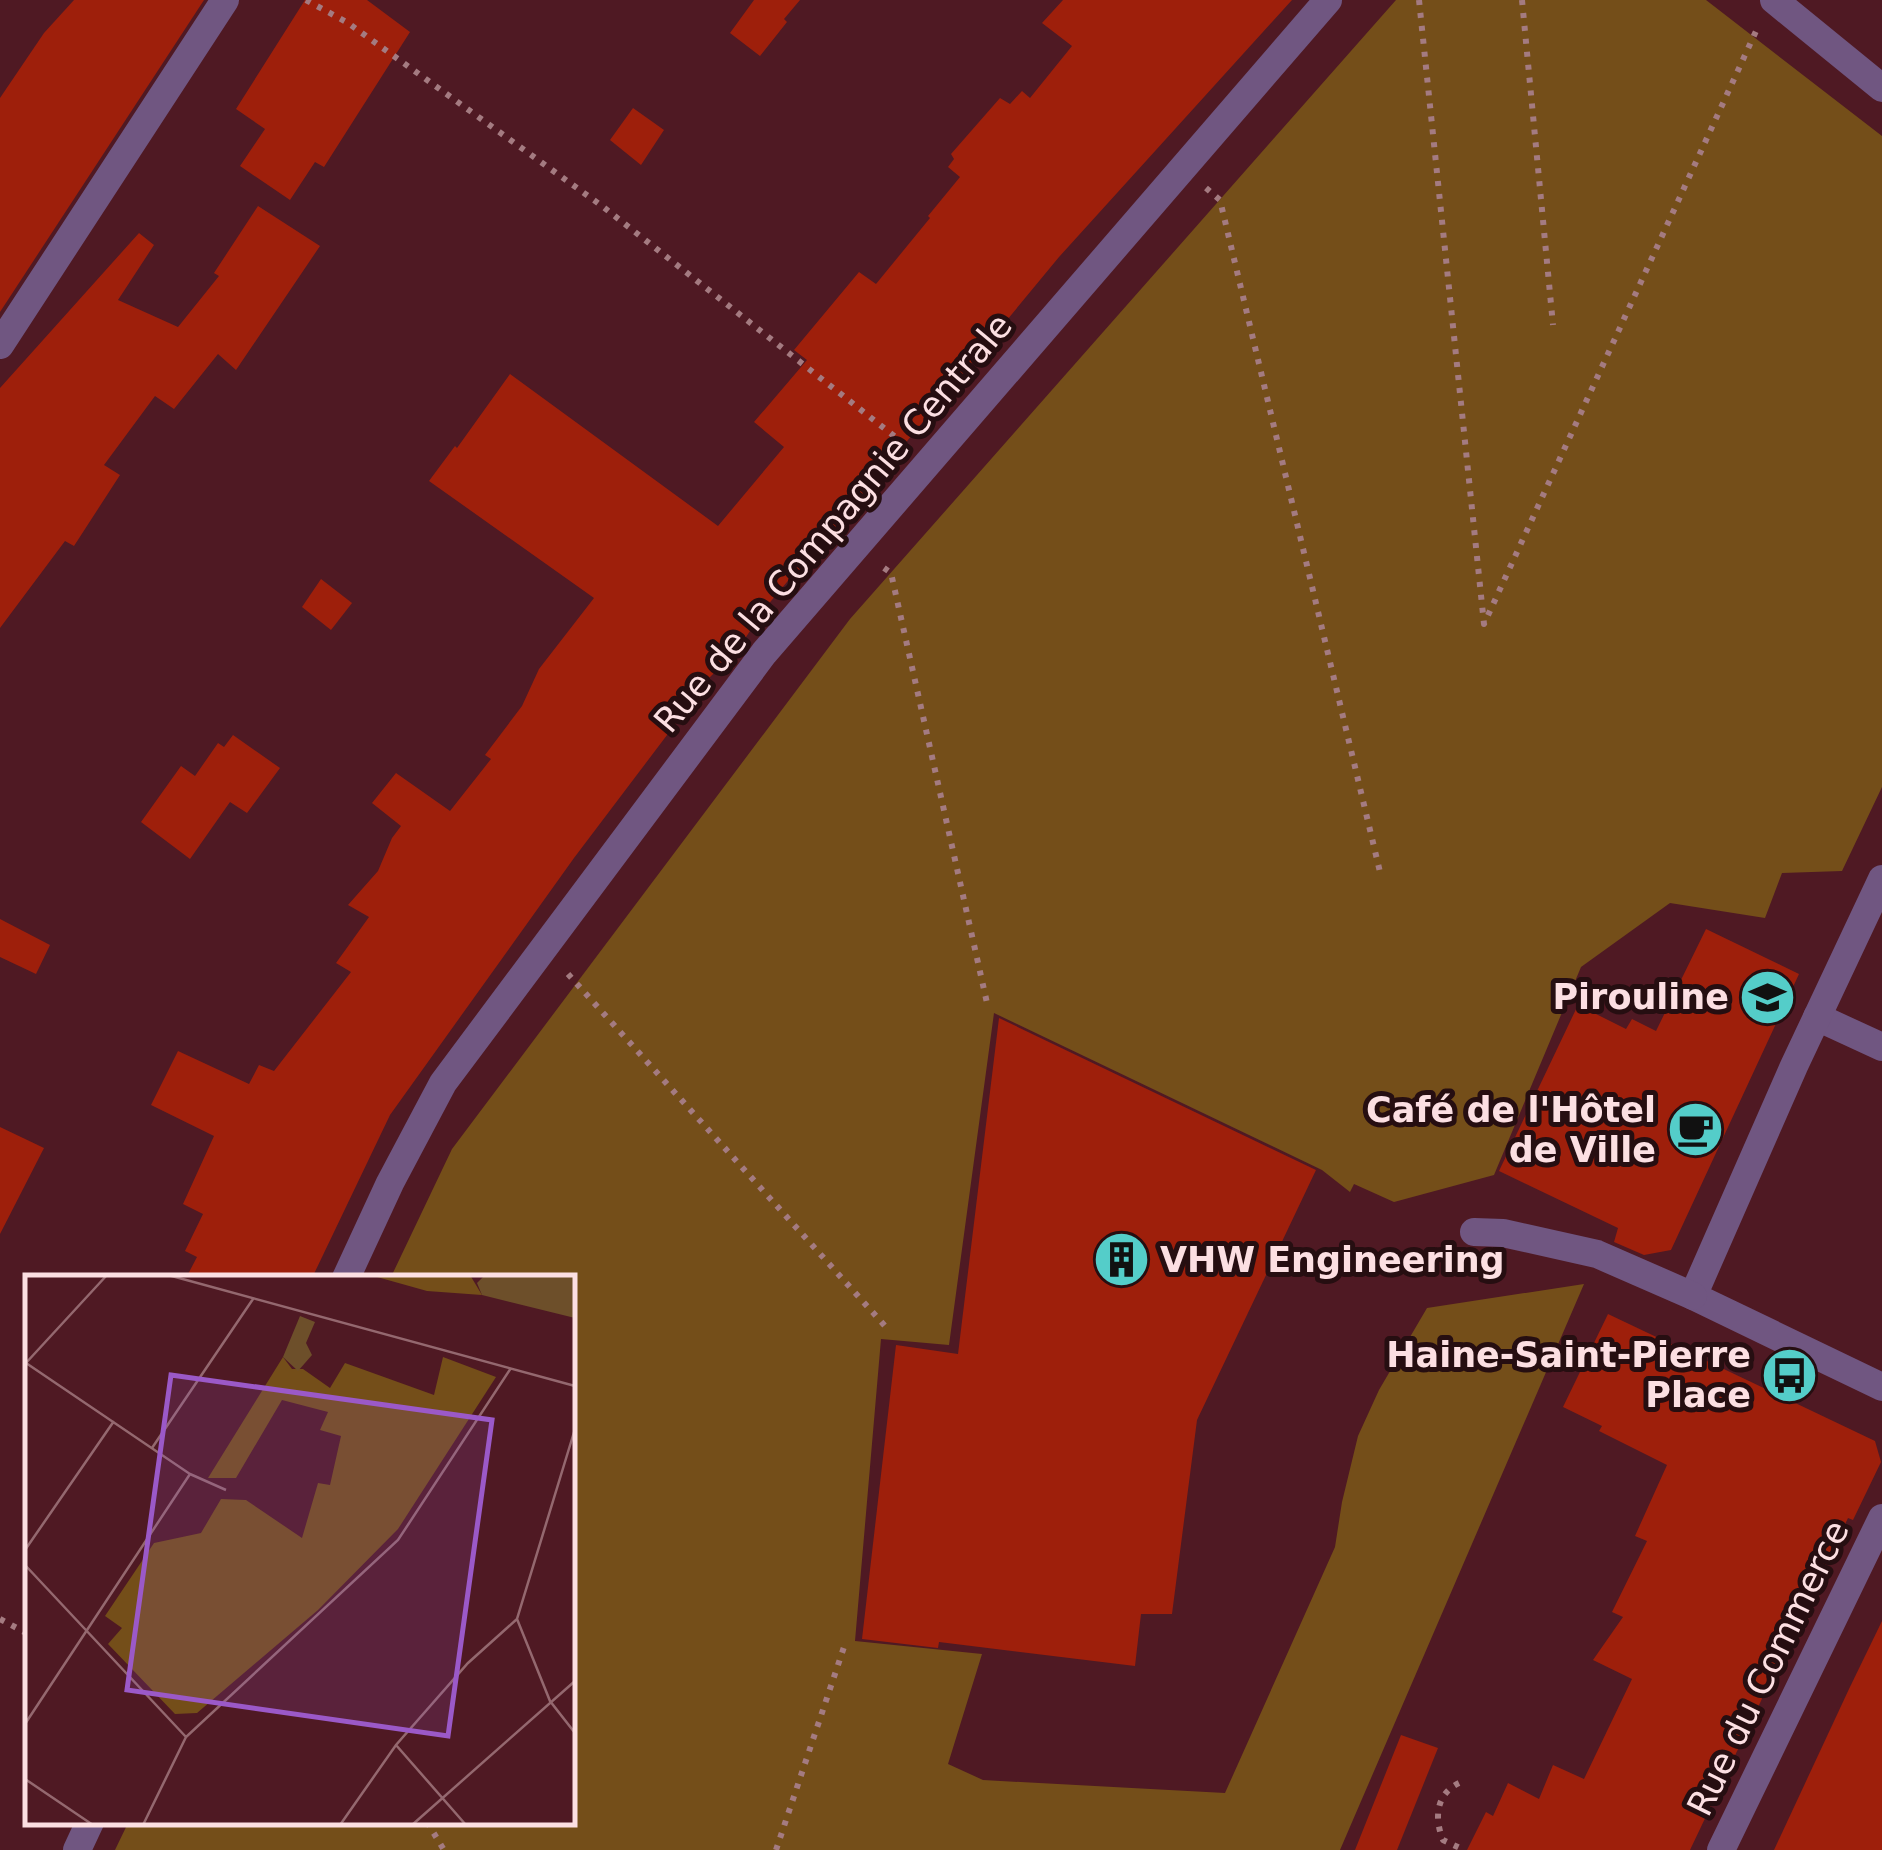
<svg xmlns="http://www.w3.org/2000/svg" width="1882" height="1850" font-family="'DejaVu Sans',sans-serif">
<rect width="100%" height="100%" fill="#4f1923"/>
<!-- green -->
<polygon fill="#744e19" points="1396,0 1706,0 1882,136 1882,787 1842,871 1782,873 1765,918 1670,903 1581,967 1494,1175 1394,1202 1354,1184 1350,1192 1322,1170 994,1013 949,1345 881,1339 855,1641 982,1654 948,1764 983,1780 1225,1793 1335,1547 1342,1502 1358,1436 1379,1390 1427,1308 1584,1284 1340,1850 115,1850 128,1823 572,1822 572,1278 391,1277 452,1149 850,619"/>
<!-- building -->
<g fill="#9e1f0b">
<polygon points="74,0 204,0 0,312 0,98 44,33"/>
<polygon points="305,0 367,0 410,32 324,167 315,162 290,200 240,166 265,129 236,109"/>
<polygon points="754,0 800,0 784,19 787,22 760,56 730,33"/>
<polygon points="1063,0 1292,0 1059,257 794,578 792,576 766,607 736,652 684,702 689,706 574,858 390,1115 312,1278 186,1278 197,1257 185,1251 203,1214 183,1204 214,1136 151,1105 178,1051 249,1084 259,1065 274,1071 351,972 336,963 369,917 348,905 378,871 392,838 401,826 372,803 396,773 450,811 491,759 485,755 522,706 539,669 594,598 429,481 455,446 457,448 510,374 718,526 784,447 754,422 807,360 794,350 859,272 876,284 930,218 928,216 960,177 948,167 954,159 951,154 1000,98 1010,104 1022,91 1030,98 1072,46 1042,23"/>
<polygon points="633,108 664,130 641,165 610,140"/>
<polygon points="258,206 320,246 236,370 218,354 174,409 155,396 104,465 120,475 74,546 65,541 0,628 0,388 139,233 154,245 118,300 178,327 219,276 214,273"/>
<polygon points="321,579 352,603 331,630 302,607"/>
<polygon points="233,735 280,768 247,813 230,802 190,859 141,822 181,766 195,776 218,743 224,747"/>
<polygon points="0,919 50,945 36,974 0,957"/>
<polygon points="1706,929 1799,974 1671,1250 1644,1255 1614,1242 1618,1228 1499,1171 1578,1005 1626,1029 1632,1019 1656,1031"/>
<polygon points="999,1018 1316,1170 1197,1420 1172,1614 1141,1614 1135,1666 939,1642 938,1648 862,1639 896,1345 958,1354"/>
<polygon points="0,1127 44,1148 0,1234"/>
<polygon points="1608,1314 1875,1441 1881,1462 1853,1520 1848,1518 1690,1850 1467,1850 1486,1812 1493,1816 1508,1783 1539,1799 1553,1765 1584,1779 1632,1679 1593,1660 1623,1617 1612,1612 1647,1541 1635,1536 1667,1465 1599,1431 1602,1426 1563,1407"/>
<polygon points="1882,1621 1882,1850 1774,1850 1849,1689"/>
<polygon points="1401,1735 1438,1748 1397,1850 1355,1850"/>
</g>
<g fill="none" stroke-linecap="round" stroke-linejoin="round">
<!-- path -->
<g stroke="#a47b81" stroke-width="6" stroke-dasharray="5 8" stroke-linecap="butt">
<polyline points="306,0 348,23 602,206 903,443"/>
<polyline points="1419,0 1484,624 1757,29"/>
<polyline points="1522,0 1553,325"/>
<polyline points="1206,188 1220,200 1380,872"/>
<polyline points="884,568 891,573 987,1003"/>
<polyline points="568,974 885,1326"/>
<polyline points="0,1619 28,1634"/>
<path d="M 1459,1783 C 1436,1794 1434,1818 1443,1840 L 1464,1850"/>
<polyline points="427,1822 444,1850"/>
<polyline points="776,1850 844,1647"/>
</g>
<!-- pedestrian -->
<polyline stroke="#705681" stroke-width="28" points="1817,1017 1882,1047"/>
<!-- minor -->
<g stroke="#705681" stroke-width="28">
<polyline points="1774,0 1882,88"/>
<polyline points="0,345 225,0"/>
<polyline points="1882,879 1794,1066 1693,1296 1882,1387"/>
<polyline points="1474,1232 1503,1233 1597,1254 1693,1296"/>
<polyline points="346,1278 390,1183 443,1083 764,653 1328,0"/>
<polyline points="77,1850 90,1822"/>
<polyline points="1721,1850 1882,1518"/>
</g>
</g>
<!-- icons -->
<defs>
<symbol id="school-disc" viewBox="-11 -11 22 22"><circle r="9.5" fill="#54cdc9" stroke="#260e11"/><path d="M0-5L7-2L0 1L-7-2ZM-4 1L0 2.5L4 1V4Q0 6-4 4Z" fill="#111"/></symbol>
<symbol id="cafe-disc" viewBox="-11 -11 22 22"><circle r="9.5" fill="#54cdc9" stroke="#260e11"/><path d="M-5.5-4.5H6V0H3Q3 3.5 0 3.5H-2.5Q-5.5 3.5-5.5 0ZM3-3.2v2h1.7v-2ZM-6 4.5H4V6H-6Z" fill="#111"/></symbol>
<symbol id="building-disc" viewBox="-11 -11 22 22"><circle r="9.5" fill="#54cdc9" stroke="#260e11"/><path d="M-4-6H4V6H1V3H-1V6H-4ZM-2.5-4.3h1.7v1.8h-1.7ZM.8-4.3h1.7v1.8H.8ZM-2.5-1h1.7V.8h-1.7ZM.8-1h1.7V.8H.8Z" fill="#111"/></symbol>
<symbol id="bus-disc" viewBox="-11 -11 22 22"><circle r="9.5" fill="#54cdc9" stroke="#260e11"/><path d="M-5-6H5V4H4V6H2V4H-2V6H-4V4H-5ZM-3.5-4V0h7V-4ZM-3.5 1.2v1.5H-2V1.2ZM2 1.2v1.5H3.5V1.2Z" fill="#111"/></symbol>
</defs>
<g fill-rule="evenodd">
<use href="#school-disc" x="1736" y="966" width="63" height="63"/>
<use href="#cafe-disc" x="1664" y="1098" width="63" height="63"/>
<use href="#building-disc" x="1090" y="1228" width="63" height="63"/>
<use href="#bus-disc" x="1758" y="1344" width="63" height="63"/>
</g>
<g text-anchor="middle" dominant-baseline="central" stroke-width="10" stroke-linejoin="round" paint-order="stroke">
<!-- street labels -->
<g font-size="35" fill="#fcdfe2" stroke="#260e11">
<text transform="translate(833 523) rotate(-50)">Rue de la Compagnie Centrale</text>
<text transform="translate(1768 1668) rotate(-64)">Rue du Commerce</text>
</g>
<!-- poi labels -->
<g font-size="35" font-weight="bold" fill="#fcdfe2" stroke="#260e11" text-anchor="end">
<text x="1729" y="997">Pirouline</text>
<text x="1656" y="1110">Café de l'Hôtel<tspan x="1656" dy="40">de Ville</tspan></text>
<text x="1160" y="1260" text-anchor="start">VHW Engineering</text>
<text x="1751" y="1355">Haine-Saint-Pierre<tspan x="1751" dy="40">Place</tspan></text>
</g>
</g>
<!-- overview -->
<g transform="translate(25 1275)">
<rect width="550" height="550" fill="#4f1923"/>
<path d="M 345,0 L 445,0 L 457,20 L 402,16 ZM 258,82 L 267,94 L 278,94 L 305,113 L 320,88 L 409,120 L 418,82 L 471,102 L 373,254 L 293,335 L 172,438 L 150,439 L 83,369 L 97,353 L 80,341 L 129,268 L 176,258 L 196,224 L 221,225 L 277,263 L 293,208 L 305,210 L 316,161 L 295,155 L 303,137 L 257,125 L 211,203 L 183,203 Z" fill="#744e19"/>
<path d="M 460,0 L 550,0 L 550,43 L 457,20 L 452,8 ZM 275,41 L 290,47 L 281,68 L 287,80 L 273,96 L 258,82 Z" fill="#6d4f2a"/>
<path fill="none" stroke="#94686f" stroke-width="2.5" d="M 143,0 L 550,111M 0,89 L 82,0M 550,154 L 492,344 L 525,426 L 550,458M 127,173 L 228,24M 165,199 L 201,215M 0,275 L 89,146M 0,290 L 161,462M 0,449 L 165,199 L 1,88M 371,470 L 441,550M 0,504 L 68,550M 118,550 L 161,462 L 373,265 L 486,93M 315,550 L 371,470 L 443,388 L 492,344M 387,550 L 550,406"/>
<path fill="#9b59c8" fill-opacity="0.15" stroke="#9b59c8" stroke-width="5" d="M 146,100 L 467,145 L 423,461 L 102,415 Z"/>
<rect width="550" height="550" fill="none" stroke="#fcdfe2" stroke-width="5"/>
</g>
</svg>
